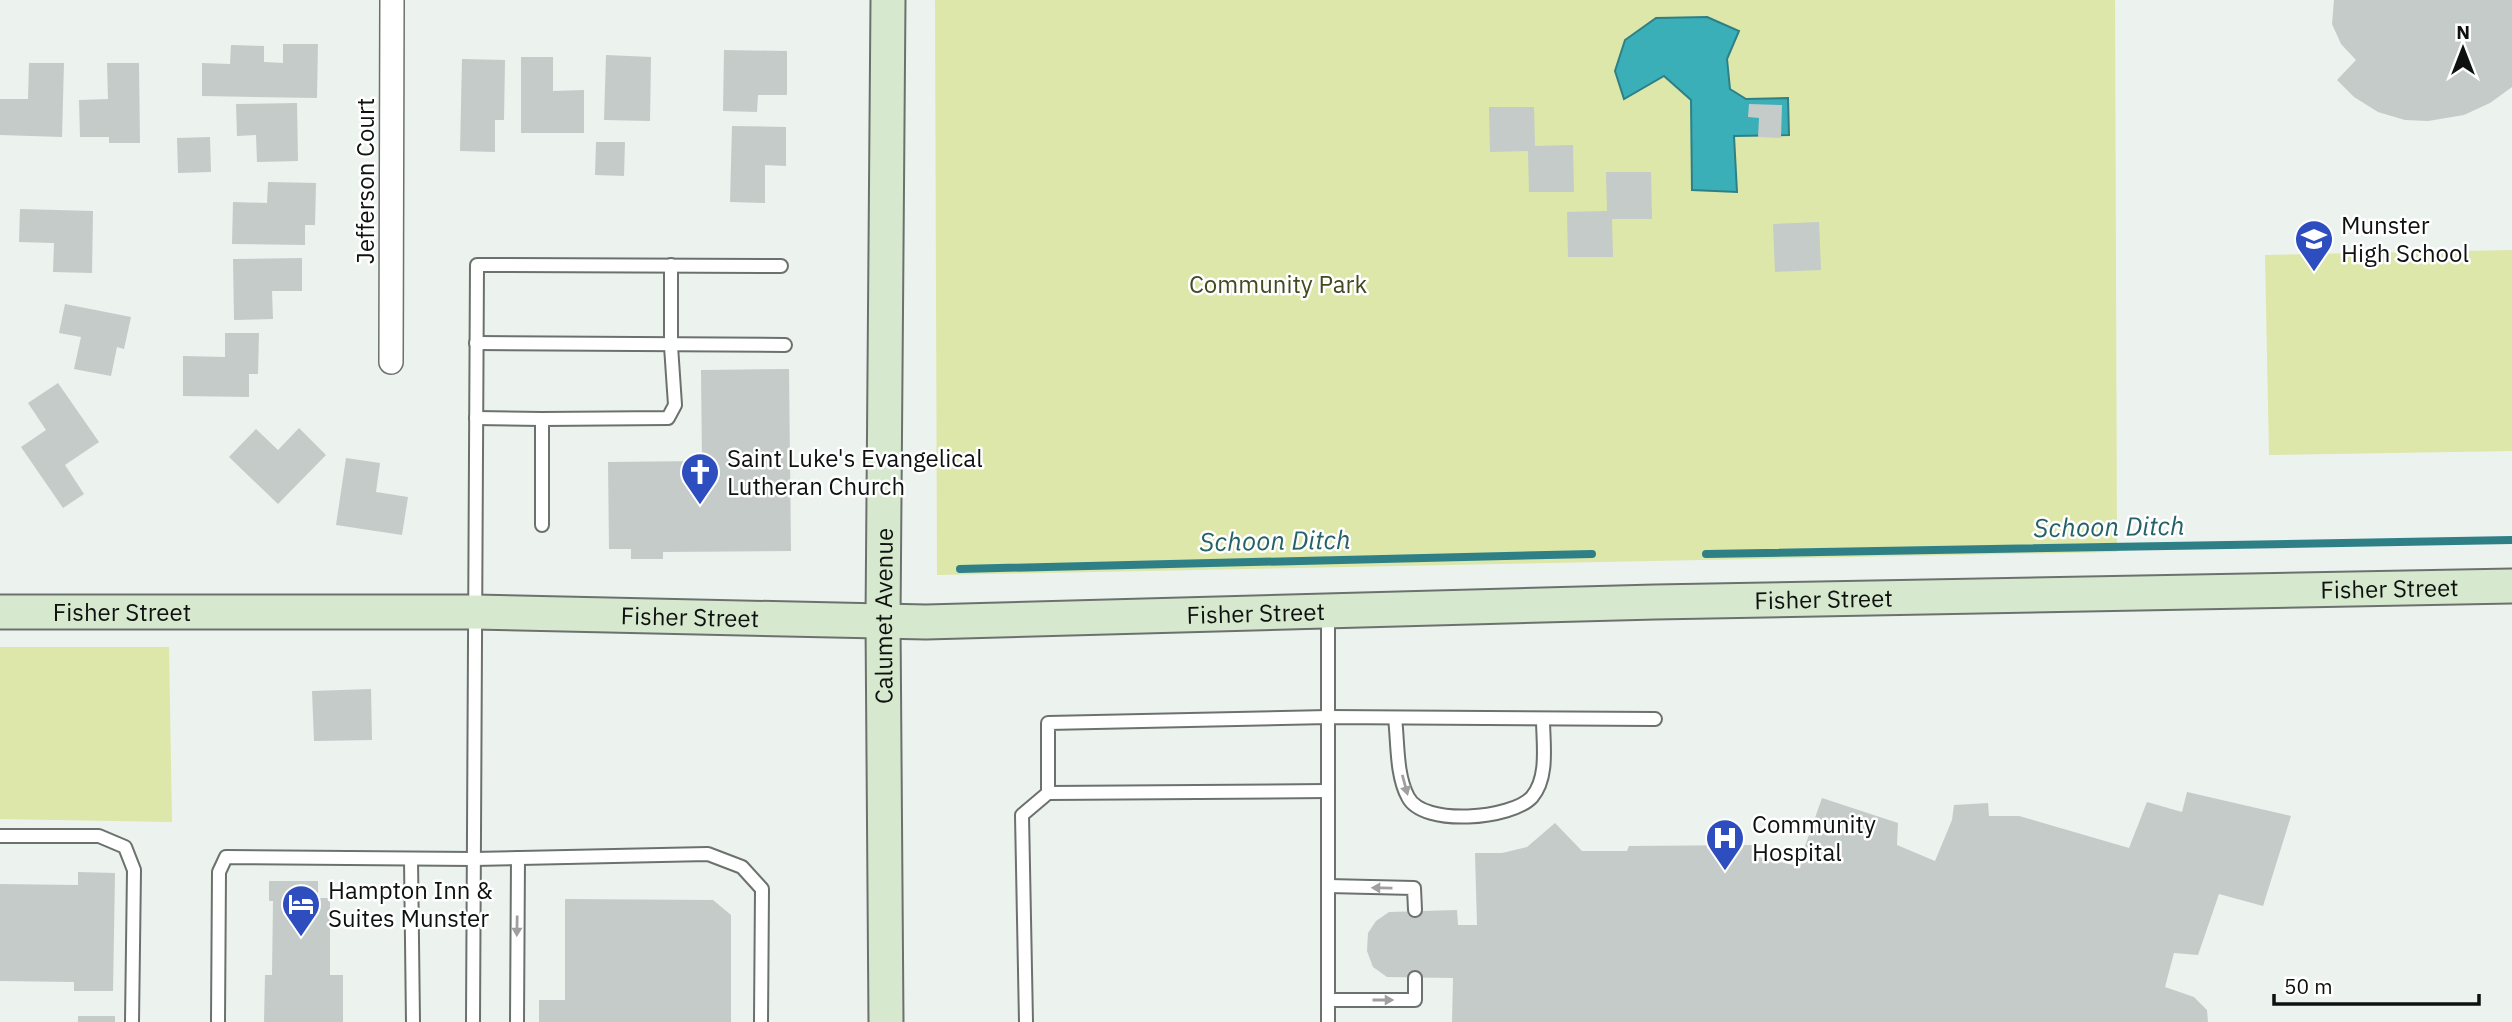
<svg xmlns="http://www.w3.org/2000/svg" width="2512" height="1022" font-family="'IBM Plex Sans',sans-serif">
<rect width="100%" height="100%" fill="#ecf2ee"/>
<!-- green -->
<g fill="#dce7a9">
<polygon points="935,0 2115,0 2117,552 937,575"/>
<polygon points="2512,250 2512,451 2269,455 2265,255"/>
<polygon points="0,647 169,647 172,822 0,819"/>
</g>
<!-- water -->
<polygon fill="#3bafb8" stroke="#2e8086" stroke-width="2" points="1707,17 1739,31 1727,59 1730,89 1746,99 1788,98 1789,135 1734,136 1737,192 1692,190 1691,100 1664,76 1624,99 1615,71 1625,40 1656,18"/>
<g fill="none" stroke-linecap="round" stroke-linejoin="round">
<!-- stream -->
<g stroke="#2e8086" stroke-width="8">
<polyline points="1706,554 2512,540"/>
<polyline points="960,569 1592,554"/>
</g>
</g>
<!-- building -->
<g fill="#c4cbc9">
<polygon points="2334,0 2512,0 2512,87 2490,103 2464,115 2428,121 2405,120 2378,112 2354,97 2337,80 2356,60 2341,44 2332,24"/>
<polygon points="283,44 318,44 317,98 202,96 202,63 230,64 231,45 264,46 264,62 283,63"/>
<polygon points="724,50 787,51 787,95 758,95 757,112 723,111"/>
<polygon points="606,55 651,57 650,121 604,120"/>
<polygon points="521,57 553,57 553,91 584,90 584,133 521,133"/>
<polygon points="462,59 505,60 504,120 495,120 495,152 460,151"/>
<polygon points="29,63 64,63 62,137 0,135 0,99 28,99"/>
<polygon points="107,63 139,63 140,143 109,143 109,137 80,137 79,100 108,99"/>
<polygon points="297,103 298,161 257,162 256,135 237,136 236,104"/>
<polygon points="1749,104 1782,105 1781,138 1758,137 1759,118 1748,117"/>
<polygon points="1489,107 1534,107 1535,146 1573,145 1574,192 1529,192 1528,151 1490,152"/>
<polygon points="732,126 786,127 786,166 765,165 765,203 730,202"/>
<polygon points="210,137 211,172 178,173 177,138"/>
<polygon points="596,142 625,142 624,176 595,175"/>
<polygon points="1606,172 1651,172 1652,219 1612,219 1613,257 1568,257 1567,212 1607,211"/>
<polygon points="268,182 316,183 315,225 305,225 305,245 232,244 233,202 267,203"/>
<polygon points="20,209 93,211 92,273 53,272 54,243 19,242"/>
<polygon points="1819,222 1821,270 1775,272 1773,224"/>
<polygon points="302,258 302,291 272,291 273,319 234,320 233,259"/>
<polygon points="65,304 131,317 124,349 117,347 111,376 74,369 81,337 59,333"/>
<polygon points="225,333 259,333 258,374 249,374 249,397 183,396 183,356 225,357"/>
<polygon points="789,369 791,551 663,552 663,559 631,559 631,549 609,549 608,462 702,461 701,370"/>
<polygon points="58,383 99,442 65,465 84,494 63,508 21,447 46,430 28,403"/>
<polygon points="299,428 326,455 278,504 229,457 256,429 278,450"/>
<polygon points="346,458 380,463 376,492 408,497 402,535 336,525"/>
<polygon points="371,689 372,740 314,741 312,691"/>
<polygon points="2187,792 2291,816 2263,906 2219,894 2198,955 2174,953 2165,987 2194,997 2207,1010 2208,1022 1452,1022 1453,978 1387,977 1373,967 1367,951 1368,933 1376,921 1389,912 1457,910 1458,925 1477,925 1475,853 1502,853 1527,847 1555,823 1582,851 1627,851 1629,846 1758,845 1758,857 1798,866 1822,798 1898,823 1897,845 1935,861 1952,820 1954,805 1988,803 1989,816 2019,816 2129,848 2147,802 2182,812"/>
<polygon points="78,872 115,873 113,991 74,991 74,982 0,981 0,884 78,885"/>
<polygon points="269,881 318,881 318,898 330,898 330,975 343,975 343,1022 264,1022 265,975 272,975 273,901 269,901"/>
<polygon points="565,899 713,900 731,915 731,1022 539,1022 539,1000 565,1000"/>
<rect x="78" y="1016" width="37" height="6"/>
</g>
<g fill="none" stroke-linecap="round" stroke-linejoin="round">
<defs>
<g id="lane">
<polyline points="476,343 785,345"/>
<polyline points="476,418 542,419"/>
<polyline points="542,525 542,419 668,418 675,405 671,346 671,265"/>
<polyline points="1328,613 1328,1022"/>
<path d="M 1395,718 C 1398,742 1396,775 1408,797 C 1423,827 1512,819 1532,797 C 1549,777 1543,743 1543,719"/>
<polyline points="1048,793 1328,791"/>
<polyline points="0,836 99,836 125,847 134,870 132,1022"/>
<polyline points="411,859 413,1022"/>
<polyline points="1328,886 1414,888 1415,910"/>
<polyline points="1328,1000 1415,1000 1415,978"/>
<polyline points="218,1022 219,872 226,857 474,859 708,854 742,867 762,889 761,1022"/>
<polyline points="473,1022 477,265 781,266"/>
<polyline points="517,1022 518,858"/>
<polyline points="1026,1022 1022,815 1048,793 1048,723 1328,717 1655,719"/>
</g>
<polyline id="street" points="391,362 392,0"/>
<g id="secondary">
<path id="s1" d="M 0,612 L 474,612 L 926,622 L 1655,602 L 2512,586"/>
<path id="s2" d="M 886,1022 L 883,621 L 888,0"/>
</g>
</defs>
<!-- lane casing -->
<use href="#lane" stroke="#6c716e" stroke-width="16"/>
<!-- street casing -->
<use href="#street" stroke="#6c716e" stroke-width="26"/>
<!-- secondary casing -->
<use href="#secondary" stroke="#6c716e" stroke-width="37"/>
<!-- lane -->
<use href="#lane" stroke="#fff" stroke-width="12"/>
<!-- street -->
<use href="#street" stroke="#fff" stroke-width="23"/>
<!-- secondary -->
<use href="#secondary" stroke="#d6e9cf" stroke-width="33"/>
</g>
<!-- one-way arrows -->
<defs><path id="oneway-solid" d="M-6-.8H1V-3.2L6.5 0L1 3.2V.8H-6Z" transform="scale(1.75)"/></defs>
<g fill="#9fa09f">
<use href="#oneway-solid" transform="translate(1405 785) rotate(75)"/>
<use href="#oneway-solid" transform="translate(1382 888) rotate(-179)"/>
<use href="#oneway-solid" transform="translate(517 926) rotate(91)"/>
<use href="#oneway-solid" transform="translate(1383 1000)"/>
</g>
<!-- icons -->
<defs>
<symbol id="school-pin" viewBox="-11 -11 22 30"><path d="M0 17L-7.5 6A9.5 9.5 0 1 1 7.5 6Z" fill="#2e4ebf" stroke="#fff"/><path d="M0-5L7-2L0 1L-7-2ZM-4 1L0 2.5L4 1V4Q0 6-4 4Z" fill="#fff"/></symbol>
<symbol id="church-pin" viewBox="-11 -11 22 30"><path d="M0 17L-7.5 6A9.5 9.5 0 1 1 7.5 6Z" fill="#2e4ebf" stroke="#fff"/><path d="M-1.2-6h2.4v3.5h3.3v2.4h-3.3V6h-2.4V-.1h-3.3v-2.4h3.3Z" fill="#fff"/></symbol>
<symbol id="hospital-pin" viewBox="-11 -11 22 30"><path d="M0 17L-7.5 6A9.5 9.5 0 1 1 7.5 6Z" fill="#2e4ebf" stroke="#fff"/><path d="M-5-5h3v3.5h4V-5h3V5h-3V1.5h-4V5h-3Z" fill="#fff"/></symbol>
<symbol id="hotel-pin" viewBox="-11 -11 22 30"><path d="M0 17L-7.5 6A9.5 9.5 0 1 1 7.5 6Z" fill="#2e4ebf" stroke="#fff"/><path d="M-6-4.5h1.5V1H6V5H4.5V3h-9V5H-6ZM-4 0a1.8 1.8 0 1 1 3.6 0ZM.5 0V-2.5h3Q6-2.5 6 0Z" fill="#fff"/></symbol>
</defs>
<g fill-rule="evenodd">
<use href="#school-pin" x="2292" y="217" width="44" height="60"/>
<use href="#church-pin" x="678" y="450" width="44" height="60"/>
<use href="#hospital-pin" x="1703" y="816" width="44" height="60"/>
<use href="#hotel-pin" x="279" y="882" width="44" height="60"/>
</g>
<g text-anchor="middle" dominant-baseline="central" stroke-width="5" stroke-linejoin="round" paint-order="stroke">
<!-- street labels -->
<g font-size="24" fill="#0f1110" stroke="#fff">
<text transform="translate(365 181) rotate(-90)">Jefferson Court</text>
<text stroke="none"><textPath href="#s1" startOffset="2390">Fisher Street</textPath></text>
<text stroke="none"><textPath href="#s1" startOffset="1824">Fisher Street</textPath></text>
<text stroke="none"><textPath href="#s1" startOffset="122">Fisher Street</textPath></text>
<text stroke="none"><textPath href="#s1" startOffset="1256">Fisher Street</textPath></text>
<text stroke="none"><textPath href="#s2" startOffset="406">Calumet Avenue</textPath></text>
<text stroke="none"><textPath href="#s1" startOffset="690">Fisher Street</textPath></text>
</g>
<!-- poi labels -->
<g font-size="24" fill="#0f1110" stroke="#fff" text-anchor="start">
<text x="2341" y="225">Munster<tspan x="2341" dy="28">High School</tspan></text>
<text x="727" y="458">Saint Luke's Evangelical<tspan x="727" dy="28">Lutheran Church</tspan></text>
<text x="1752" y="824">Community<tspan x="1752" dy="28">Hospital</tspan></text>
<text x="328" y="890">Hampton Inn &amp;<tspan x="328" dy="28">Suites Munster</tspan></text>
</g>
<!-- park labels -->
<g font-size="24" fill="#434920" stroke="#fff">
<text x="1278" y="284">Community Park</text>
</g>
<!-- water labels -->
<g font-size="26" font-style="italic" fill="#246267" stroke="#fff">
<text transform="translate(2109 526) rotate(-1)">Schoon Ditch</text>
<text transform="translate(1275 540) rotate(-1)">Schoon Ditch</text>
</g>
</g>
<!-- north arrow -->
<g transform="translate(2463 49)" stroke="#ffffff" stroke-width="5" paint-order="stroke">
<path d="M0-5L12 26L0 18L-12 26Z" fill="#0f1110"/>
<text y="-10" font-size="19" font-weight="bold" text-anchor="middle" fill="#0f1110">N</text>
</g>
<!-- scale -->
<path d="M2274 994v10h205v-10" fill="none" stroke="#0f1110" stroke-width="3.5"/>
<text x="2284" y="994" font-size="21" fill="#0f1110" stroke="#ffffff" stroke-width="5" paint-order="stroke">50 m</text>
</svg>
